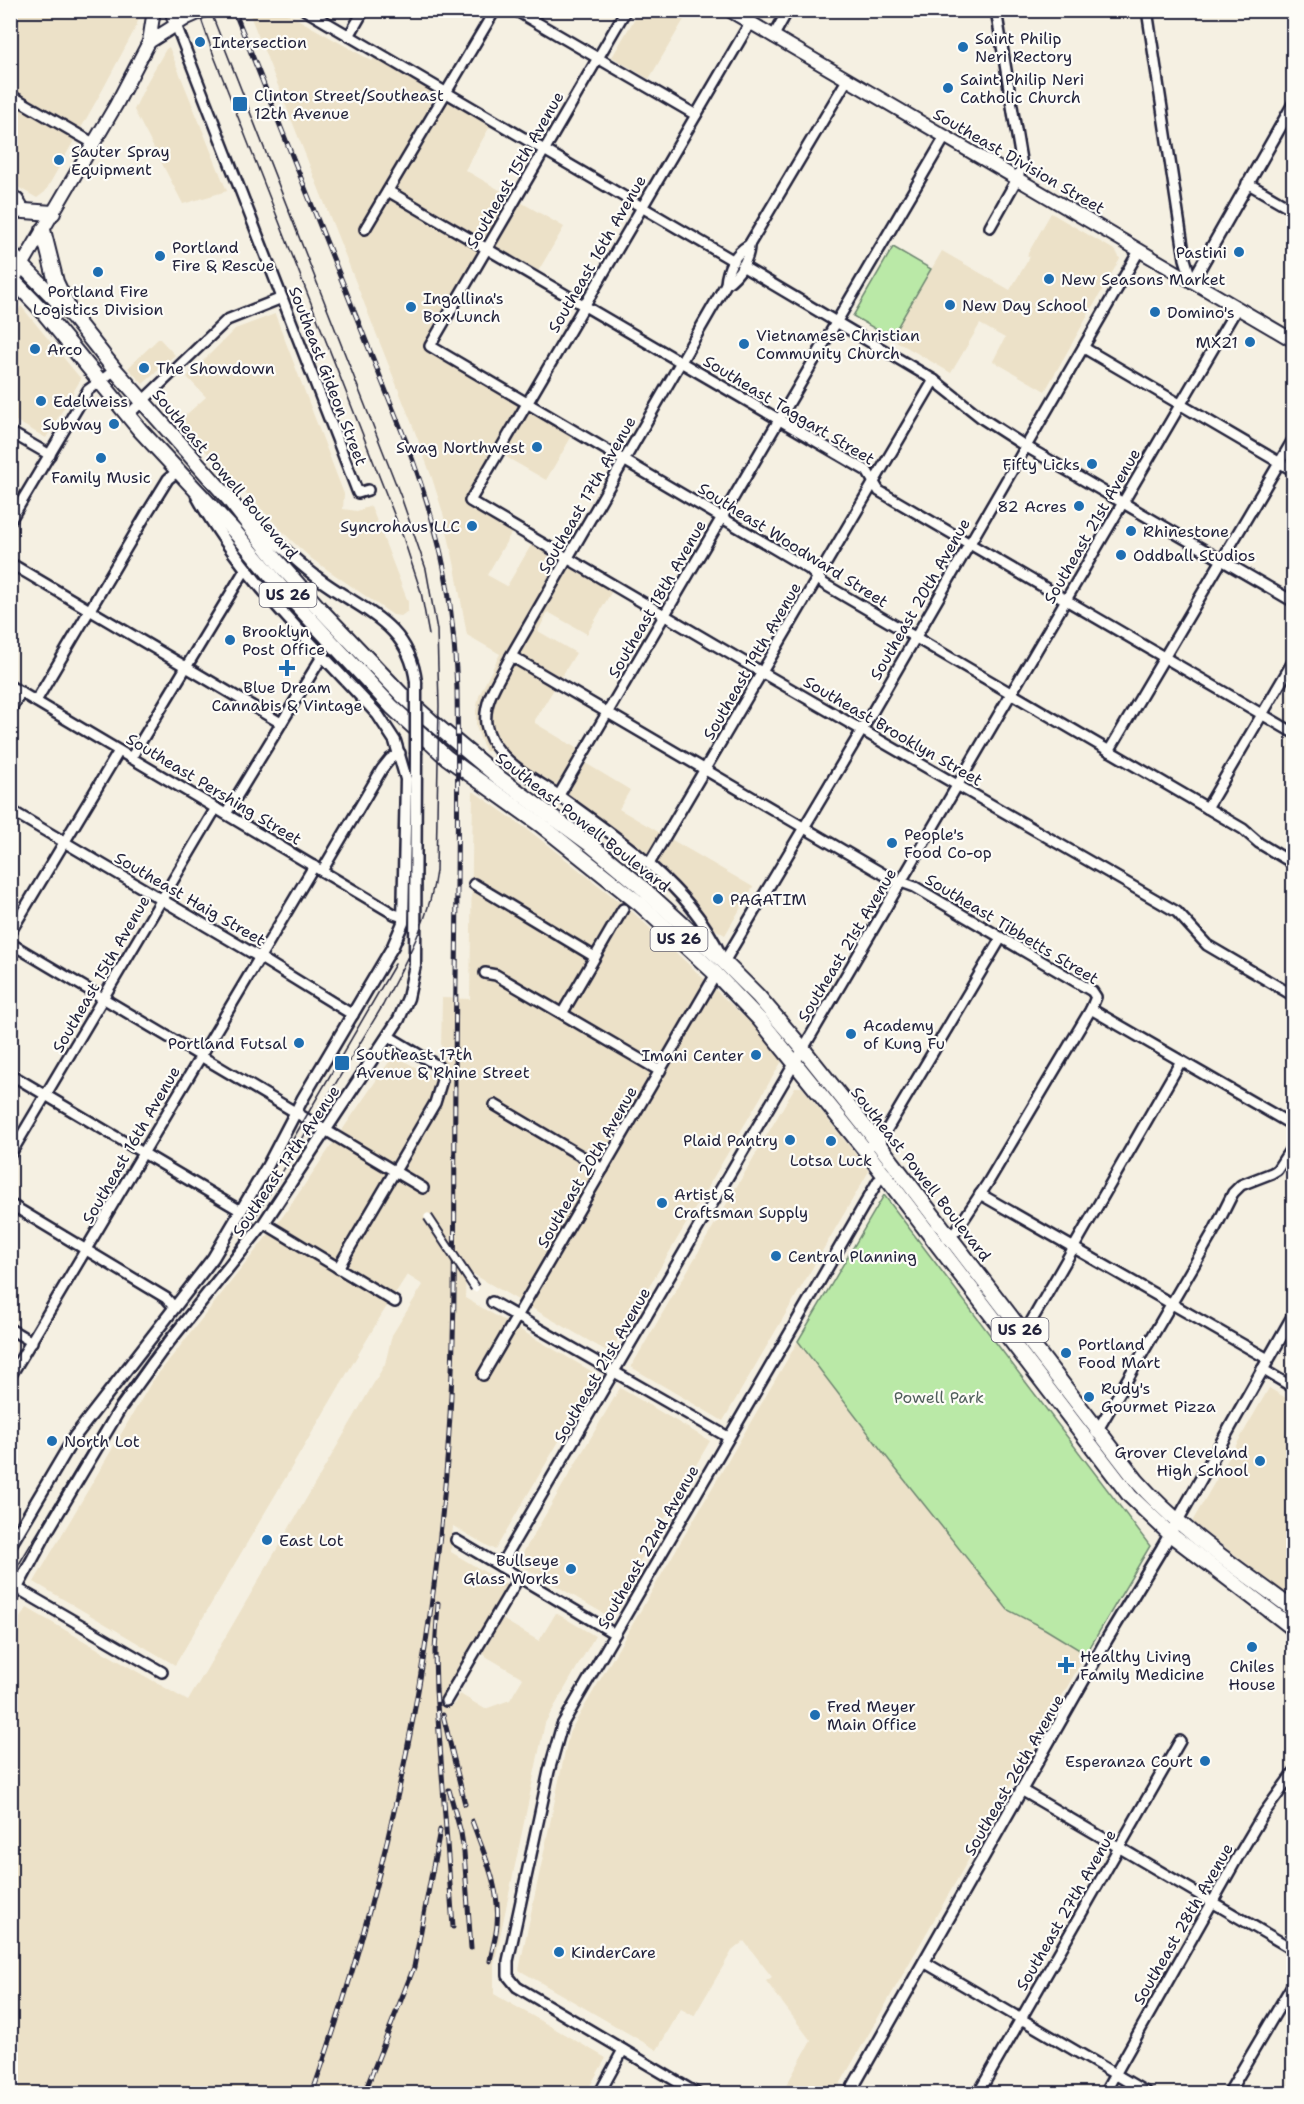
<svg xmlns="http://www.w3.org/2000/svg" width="1304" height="2104" font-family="'Shantell Sans',sans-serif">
<rect width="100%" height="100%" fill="#f5f0e2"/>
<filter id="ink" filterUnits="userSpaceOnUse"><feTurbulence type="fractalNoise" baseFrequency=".0167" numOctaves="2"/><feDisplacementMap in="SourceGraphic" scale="12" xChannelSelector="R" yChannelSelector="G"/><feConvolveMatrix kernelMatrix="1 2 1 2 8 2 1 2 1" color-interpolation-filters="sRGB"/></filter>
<g filter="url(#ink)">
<!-- built -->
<g fill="#ece1c8">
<polygon points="248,10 283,11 372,61 376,55 492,123 465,170 564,227 533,280 488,253 434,344 576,429 546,480 501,454 474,500 516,525 487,575 507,586 536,537 616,584 587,634 548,612 538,631 576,653 535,720 535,723 586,754 582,761 630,790 619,809 753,887 725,935 692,917 652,876 617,847 491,751 486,751 481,741 476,726 476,711 479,696 500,654 467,635 455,567 443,513 432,478 414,429"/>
<polygon points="11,11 141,11 136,27 103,89 45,192 37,198 11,183"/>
<polygon points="639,11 689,11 649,79 612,57"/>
<polygon points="169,47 227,191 183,204 134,110 147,82 166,49"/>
<polygon points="1051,213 1116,251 1120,259 1045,391 993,361 1005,338 980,324 951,373 891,338 942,251 1010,290 1030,257 1027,255"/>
<polygon points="21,306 81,379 46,438 11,418 11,323"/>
<polygon points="275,314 344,494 343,509 357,511 371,506 408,602 408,611 401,616 393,615 312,559 291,540 178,422 206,397 187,377 235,329"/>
<polygon points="159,338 175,355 143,384 128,368"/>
<polygon points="473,791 531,832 635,914 754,1026 782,1061 610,1353 466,1270 465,1298 598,1375 495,1550 453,1526 451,1552 507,1585 443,1696 449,1706 453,1706 460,1694 485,1709 510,1700 523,1678 482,1654 502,1619 539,1641 556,1613 595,1636 545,1723 494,1965 494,1994 606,2058 586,2093 11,2094 11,1632 16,1622 18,1623 20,1620 19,1619 27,1608 188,1701 385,1364 392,1335 423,1285 407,1275 382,1314 175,1665 34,1582 151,1383 283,1216 391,1059 397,1057 444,1083 445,1073 441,1052 442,998 470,999"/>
<polygon points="795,1087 802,1087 869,1171 723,1421 631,1367"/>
<polygon points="798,1341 895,1468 1008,1610 1045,1629 1086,1654 835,2093 782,2093 811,2041 766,1981 772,1977 744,1941 732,1951 694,2016 681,2009 657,2050 519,1970 569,1733"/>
<polygon points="620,1388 710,1441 608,1616 517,1563"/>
<polygon points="1269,1388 1293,1402 1293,1599 1193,1523 1193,1520"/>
</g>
<!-- green -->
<g fill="#bae9a7" stroke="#6e8671" stroke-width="1.5">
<polygon points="893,247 931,269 891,338 853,316"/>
<polygon points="884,1195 1150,1546 1086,1654 1045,1629 1008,1610 895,1468 798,1341"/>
</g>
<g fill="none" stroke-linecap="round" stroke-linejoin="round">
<defs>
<g id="minor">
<polyline points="305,10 734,261"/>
<polyline points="515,10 696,115"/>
<polyline points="626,10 430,346 809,569 824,584 1243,829 1259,843 1294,864"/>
<polyline points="1147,10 1185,259 1192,282"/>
<polyline points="750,23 470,501 763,673 1177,912 1207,945 1294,996"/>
<polyline points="176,25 358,493 368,490"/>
<polyline points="349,36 364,10"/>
<polyline points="773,37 788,10"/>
<polyline points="10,95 93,143"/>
<polyline points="1247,183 1294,210"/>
<polyline points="388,191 867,471 879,491 1294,733"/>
<polyline points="10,193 18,199 26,212"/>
<polyline points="990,227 1017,179 1022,166 996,10"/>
<polyline points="365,229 495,10"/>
<polyline points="742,266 934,380 983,419 1025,446 1294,602"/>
<path d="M 726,284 C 727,268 735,253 749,245 L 847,80"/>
<polyline points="1084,348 1294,471"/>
<polyline points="127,416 227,320 282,298"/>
<polyline points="10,432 50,455"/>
<polyline points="10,521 88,390 115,370"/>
<polyline points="10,563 281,723"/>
<polyline points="511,656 890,878 915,887 1092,991 1096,997 1091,1009 987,1184 956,1231 947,1239"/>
<polyline points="10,686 394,914 403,917"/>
<polyline points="36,701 147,513 168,479 179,470"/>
<polyline points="10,711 21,692"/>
<polyline points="1109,751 1294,438"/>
<polyline points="131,758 245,570"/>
<polyline points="559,795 945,137"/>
<polyline points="1207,808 1294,660"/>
<polyline points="10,810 259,957 353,1015"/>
<polyline points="226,814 323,655"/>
<polyline points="649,864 934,380"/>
<polyline points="322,871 382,769 390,759 400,753"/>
<polyline points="474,884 595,957"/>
<polyline points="10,933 119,751"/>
<polyline points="10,943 423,1188"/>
<path d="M 722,957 C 703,917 682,894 649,864 C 623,841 587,816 558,795 C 539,782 515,770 500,752 C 493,744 488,734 486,724 C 483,699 501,677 511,656 L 726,284 C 739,275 749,260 749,245"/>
<polyline points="724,962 862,730 1139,251"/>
<polyline points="485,973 496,975 660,1071"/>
<polyline points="1091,1009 1294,1126"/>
<polyline points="563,1012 623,909"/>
<polyline points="10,1074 241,1211"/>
<polyline points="495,1105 603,1169"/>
<polyline points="865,1150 883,1136 1001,938"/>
<polyline points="10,1155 216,808"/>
<polyline points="980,1194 1268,1359"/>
<polyline points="10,1204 166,1298 174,1307"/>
<polyline points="264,1223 395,1302"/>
<polyline points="338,1268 435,1103 442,1080 438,1066 388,1036"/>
<polyline points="492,1302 728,1437"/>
<polyline points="10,1329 32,1342"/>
<polyline points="1011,1342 1028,1327 1181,1061"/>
<polyline points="1262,1369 1294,1388"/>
<polyline points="483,1375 716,974"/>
<polyline points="10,1377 314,866"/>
<polyline points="1096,1433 1215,1229 1233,1193 1241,1185 1272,1173 1277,1170 1294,1144"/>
<polyline points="456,1540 615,1634"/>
<polyline points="500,1566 1237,308"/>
<polyline points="10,1584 162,1672"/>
<polyline points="446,1701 519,1577"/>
<polyline points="1023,1791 1294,1950"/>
<polyline points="924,1962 1149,2094"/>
<polyline points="599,2094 623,2050"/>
<polyline points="698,2094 517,1987 508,1976 508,1961 549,1771 562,1725 878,1181 887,1174"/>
<polyline points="978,2094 1180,1741"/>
<polyline points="1104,2094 1239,1855 1262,1816 1294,1772"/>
<polyline points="1228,2094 1294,1982"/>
</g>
<g id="tertiary">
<polyline points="1192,282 1294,103"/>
<path d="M 248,516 C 271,537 293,559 318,578 C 360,610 409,622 416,682"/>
<path d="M 10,1546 L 75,1436 L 213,1258 L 268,1165 L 303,1098 L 393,946 L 403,923 L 406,779 L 395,741 L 378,715 C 314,645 243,579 197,496"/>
<polyline points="10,1601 48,1530 121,1407 160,1353 264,1223 399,1019 408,998 415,965 416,754"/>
<polyline points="849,2094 1107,1639 1162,1548 1294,1314"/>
</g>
<g id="secondary">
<polyline points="171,10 176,25"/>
<polyline points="729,10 1294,341"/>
<polyline points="149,42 187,18 205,10"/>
<polyline points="10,286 116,105 149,42 154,10"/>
</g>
<g id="primary">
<polyline points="10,210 53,213"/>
<polyline points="43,230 56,282 67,305"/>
<path d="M 10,253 L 73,317 L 115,370 L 228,498 L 278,562 L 317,606 L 402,695 L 431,721 L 498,777 L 591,845 L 637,883 L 724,962 L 758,996 L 803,1049 L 870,1133 L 1137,1481 C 1182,1532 1240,1569 1294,1610"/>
<polyline points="10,277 40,308 140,430 235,532 284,591 392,707 446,757 541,825 640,904 716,974 760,1020 865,1150 1130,1496 1170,1534 1294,1629"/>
</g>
</defs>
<!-- minor casing -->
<use href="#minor" stroke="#22223b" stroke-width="14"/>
<!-- tertiary casing -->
<use href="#tertiary" stroke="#22223b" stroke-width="15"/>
<!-- secondary casing -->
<use href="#secondary" stroke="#22223b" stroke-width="16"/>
<!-- primary casing -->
<use href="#primary" stroke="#22223b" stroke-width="18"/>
<!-- minor -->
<use href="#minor" stroke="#fdfcf7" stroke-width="9"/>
<!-- tertiary -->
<use href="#tertiary" stroke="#fdfcf7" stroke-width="10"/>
<!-- secondary -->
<use href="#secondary" stroke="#fdfcf7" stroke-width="12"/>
<!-- primary -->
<use href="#primary" stroke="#fdfcf7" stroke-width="14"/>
<!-- tram -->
<g stroke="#22223b" stroke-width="1.5">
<polyline points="198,10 214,56 403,537 421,592 429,635"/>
<polyline points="282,1158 395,964"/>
<path d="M 10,1579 L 108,1416 L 148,1360 L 243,1237 L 383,1005 C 405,962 430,920 436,871 L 439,706 L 437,630 L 426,569 L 401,497 L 210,10"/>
</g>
<defs>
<g id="rail">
<path d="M 234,10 L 407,444 C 422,485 436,526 444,568 C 452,608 455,648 457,688 C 459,816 456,945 455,1074 C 454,1207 457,1341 446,1474 C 428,1684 383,1895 312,2094"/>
<polyline points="438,1603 435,1651 436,1690 453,1927"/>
<polyline points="443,1715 465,1804"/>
<polyline points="449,1790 461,1833 464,1852 471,1948"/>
<path d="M 472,1821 C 484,1854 501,1889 497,1925 C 496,1937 492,1949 490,1961"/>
<polyline points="364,2094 414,1967 440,1830"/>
</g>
</defs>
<!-- rail casing -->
<use href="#rail" stroke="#22223b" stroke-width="5"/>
<!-- rail -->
<use href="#rail" stroke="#fdfcf7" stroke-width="3" stroke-dasharray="9" stroke-linecap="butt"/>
<defs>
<polyline id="pedestrian-bridge" points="428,1217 475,1288"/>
<polyline id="tertiary-bridge" points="416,682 416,754"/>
</defs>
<!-- pedestrian-bridge casing -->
<use href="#pedestrian-bridge" stroke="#22223b" stroke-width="11" stroke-linecap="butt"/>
<!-- tertiary-bridge casing -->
<use href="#tertiary-bridge" stroke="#22223b" stroke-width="15" stroke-linecap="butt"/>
<!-- pedestrian-bridge -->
<use href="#pedestrian-bridge" stroke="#fdfcf7" stroke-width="7"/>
<!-- tertiary-bridge -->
<use href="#tertiary-bridge" stroke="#fdfcf7" stroke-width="10"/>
</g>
</g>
<!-- markers -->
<g fill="#1f6fb2" stroke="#fdfcf7" stroke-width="2">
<circle cx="200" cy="42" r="6"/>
<circle cx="963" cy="47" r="6"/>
<circle cx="948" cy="88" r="6"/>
<rect x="232" y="96" width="16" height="16" rx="3"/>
<circle cx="59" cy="160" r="6"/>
<circle cx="1239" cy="252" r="6"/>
<circle cx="160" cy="256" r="6"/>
<circle cx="98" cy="272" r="6"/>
<circle cx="1049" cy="279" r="6"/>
<circle cx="950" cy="305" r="6"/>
<circle cx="411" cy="307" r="6"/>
<circle cx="1155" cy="312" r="6"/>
<circle cx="1250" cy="342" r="6"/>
<circle cx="744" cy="344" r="6"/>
<circle cx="35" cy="349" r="6"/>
<circle cx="144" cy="368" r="6"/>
<circle cx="41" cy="401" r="6"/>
<circle cx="114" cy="424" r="6"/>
<circle cx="537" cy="447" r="6"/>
<circle cx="101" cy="458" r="6"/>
<circle cx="1092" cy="464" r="6"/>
<circle cx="1079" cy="506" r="6"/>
<circle cx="472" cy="526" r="6"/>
<circle cx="1131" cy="531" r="6"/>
<circle cx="1121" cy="555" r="6"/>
<circle cx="230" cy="640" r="6"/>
<path d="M284 659h6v6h6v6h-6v6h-6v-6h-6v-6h6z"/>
<circle cx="892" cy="843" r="6"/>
<circle cx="718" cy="899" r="6"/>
<circle cx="851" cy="1034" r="6"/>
<circle cx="299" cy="1043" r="6"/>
<circle cx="756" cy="1055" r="6"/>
<rect x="334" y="1055" width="16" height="16" rx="3"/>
<circle cx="790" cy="1140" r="6"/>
<circle cx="831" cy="1141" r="6"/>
<circle cx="662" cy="1203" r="6"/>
<circle cx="776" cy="1256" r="6"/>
<circle cx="1066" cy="1353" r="6"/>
<circle cx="1089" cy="1397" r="6"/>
<circle cx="52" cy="1441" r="6"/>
<circle cx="1260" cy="1461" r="6"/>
<circle cx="267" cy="1540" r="6"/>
<circle cx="571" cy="1569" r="6"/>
<circle cx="1252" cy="1647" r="6"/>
<path d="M1063 1656h6v6h6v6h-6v6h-6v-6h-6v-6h6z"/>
<circle cx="815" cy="1715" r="6"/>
<circle cx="1205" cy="1761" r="6"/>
<circle cx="559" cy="1952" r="6"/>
</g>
<g text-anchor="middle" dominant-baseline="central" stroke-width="4.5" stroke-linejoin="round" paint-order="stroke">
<!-- shield labels -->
<g fill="#fdfcf7" stroke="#646373" stroke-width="1.5">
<rect x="259.5" y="583" width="57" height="24" rx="4.5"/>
<rect x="650.5" y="927" width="57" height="24" rx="4.5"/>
<rect x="991.5" y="1318" width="57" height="24" rx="4.5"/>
</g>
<g font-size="15" font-weight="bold" fill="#22223b">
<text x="288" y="595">US 26</text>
<text x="679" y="939">US 26</text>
<text x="1020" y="1330">US 26</text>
</g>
<!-- poi labels -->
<g font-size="16" fill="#22223b" stroke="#fdfcf7" text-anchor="start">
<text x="975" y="38">Saint Philip<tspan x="975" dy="18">Neri Rectory</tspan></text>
<text x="212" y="42">Intersection</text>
<text x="960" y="79">Saint Philip Neri<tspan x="960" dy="18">Catholic Church</tspan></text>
<text x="254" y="95">Clinton Street/Southeast<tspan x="254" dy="18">12th Avenue</tspan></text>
<text x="71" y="151">Sauter Spray<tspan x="71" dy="18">Equipment</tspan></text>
<text x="172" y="247">Portland<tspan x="172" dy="18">Fire &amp; Rescue</tspan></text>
<text x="1227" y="252" text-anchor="end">Pastini</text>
<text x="1061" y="279">New Seasons Market</text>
<text x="98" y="291" text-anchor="middle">Portland Fire<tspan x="98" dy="18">Logistics Division</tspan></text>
<text x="423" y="298">Ingallina's<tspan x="423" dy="18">Box Lunch</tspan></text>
<text x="962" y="305">New Day School</text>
<text x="1167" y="312">Domino's</text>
<text x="756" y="335">Vietnamese Christian<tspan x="756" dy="18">Community Church</tspan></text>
<text x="1238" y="342" text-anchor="end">MX21</text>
<text x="47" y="349">Arco</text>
<text x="156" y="368">The Showdown</text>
<text x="53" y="401">Edelweiss</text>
<text x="102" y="424" text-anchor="end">Subway</text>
<text x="525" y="447" text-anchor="end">Swag Northwest</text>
<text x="1080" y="464" text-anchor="end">Fifty Licks</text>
<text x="101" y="477" text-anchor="middle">Family Music</text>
<text x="1067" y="506" text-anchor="end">82 Acres</text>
<text x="460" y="526" text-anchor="end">Syncrohaus LLC</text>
<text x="1143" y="531">Rhinestone</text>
<text x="1133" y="555">Oddball Studios</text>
<text x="242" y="631">Brooklyn<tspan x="242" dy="18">Post Office</tspan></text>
<text x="287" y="687" text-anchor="middle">Blue Dream<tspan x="287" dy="18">Cannabis &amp; Vintage</tspan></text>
<text x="904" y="834">People's<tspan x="904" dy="18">Food Co-op</tspan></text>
<text x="730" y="899">PAGATIM</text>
<text x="863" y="1025">Academy<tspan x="863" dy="18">of Kung Fu</tspan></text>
<text x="287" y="1043" text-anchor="end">Portland Futsal</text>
<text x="356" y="1054">Southeast 17th<tspan x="356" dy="18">Avenue &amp; Rhine Street</tspan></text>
<text x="744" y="1055" text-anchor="end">Imani Center</text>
<text x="778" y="1140" text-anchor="end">Plaid Pantry</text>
<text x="831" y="1160" text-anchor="middle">Lotsa Luck</text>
<text x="674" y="1194">Artist &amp;<tspan x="674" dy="18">Craftsman Supply</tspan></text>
<text x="788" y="1256">Central Planning</text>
<text x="1078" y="1344">Portland<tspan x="1078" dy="18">Food Mart</tspan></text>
<text x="1101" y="1388">Rudy's<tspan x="1101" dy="18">Gourmet Pizza</tspan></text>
<text x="64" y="1441">North Lot</text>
<text x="1248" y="1452" text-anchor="end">Grover Cleveland<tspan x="1248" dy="18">High School</tspan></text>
<text x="279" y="1540">East Lot</text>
<text x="559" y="1560" text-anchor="end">Bullseye<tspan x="559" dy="18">Glass Works</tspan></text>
<text x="1080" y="1656">Healthy Living<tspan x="1080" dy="18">Family Medicine</tspan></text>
<text x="1252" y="1666" text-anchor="middle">Chiles<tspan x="1252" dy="18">House</tspan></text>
<text x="827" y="1706">Fred Meyer<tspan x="827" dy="18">Main Office</tspan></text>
<text x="1193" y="1761" text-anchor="end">Esperanza Court</text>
<text x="571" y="1952">KinderCare</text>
</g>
<!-- street labels -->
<g font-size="16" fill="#22223b" stroke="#fdfcf7">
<text transform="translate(1019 161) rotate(30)">Southeast Division Street</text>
<text transform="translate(515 170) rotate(-60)">Southeast 15th Avenue</text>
<text transform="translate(597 254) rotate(-60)">Southeast 16th Avenue</text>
<text transform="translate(328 376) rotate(69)">Southeast Gideon Street</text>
<text transform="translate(789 410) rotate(31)">Southeast Taggart Street</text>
<text transform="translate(225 474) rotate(50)">Southeast Powell Boulevard</text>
<text transform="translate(587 495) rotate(-60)">Southeast 17th Avenue</text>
<text transform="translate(1092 526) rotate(-60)">Southeast 21st Avenue</text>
<text transform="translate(793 545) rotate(32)">Southeast Woodward Street</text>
<text transform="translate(657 599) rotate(-60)">Southeast 18th Avenue</text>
<text transform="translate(920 599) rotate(-60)">Southeast 20th Avenue</text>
<text transform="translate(752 661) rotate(-60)">Southeast 19th Avenue</text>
<text transform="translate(893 731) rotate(30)">Southeast Brooklyn Street</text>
<text transform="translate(214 789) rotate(31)">Southeast Pershing Street</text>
<text transform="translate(583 822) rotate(38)">Southeast Powell Boulevard</text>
<text transform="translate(190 899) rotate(30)">Southeast Haig Street</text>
<text transform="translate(1012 929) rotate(31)">Southeast Tibbetts Street</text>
<text transform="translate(847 945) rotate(-59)">Southeast 21st Avenue</text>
<text transform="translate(101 974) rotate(-60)">Southeast 15th Avenue</text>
<text transform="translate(131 1145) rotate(-60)">Southeast 16th Avenue</text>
<text transform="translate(286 1161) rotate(-56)">Southeast 17th Avenue</text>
<text transform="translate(587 1167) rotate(-60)">Southeast 20th Avenue</text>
<text transform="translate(921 1174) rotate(52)">Southeast Powell Boulevard</text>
<text transform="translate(602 1365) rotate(-60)">Southeast 21st Avenue</text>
<text transform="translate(648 1547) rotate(-60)">Southeast 22nd Avenue</text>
<text transform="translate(1014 1775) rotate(-60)">Southeast 26th Avenue</text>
<text transform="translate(1066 1910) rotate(-60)">Southeast 27th Avenue</text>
<text transform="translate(1183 1924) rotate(-60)">Southeast 28th Avenue</text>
</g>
<!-- park labels -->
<g font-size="16" fill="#505e5b" stroke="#fdfcf7">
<text x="939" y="1397">Powell Park</text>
</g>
</g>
<!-- margin -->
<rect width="1304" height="2104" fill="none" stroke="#fdfcf7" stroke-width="36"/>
<rect x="18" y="18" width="1268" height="2068" fill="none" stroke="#22223b" stroke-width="2" filter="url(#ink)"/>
</svg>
